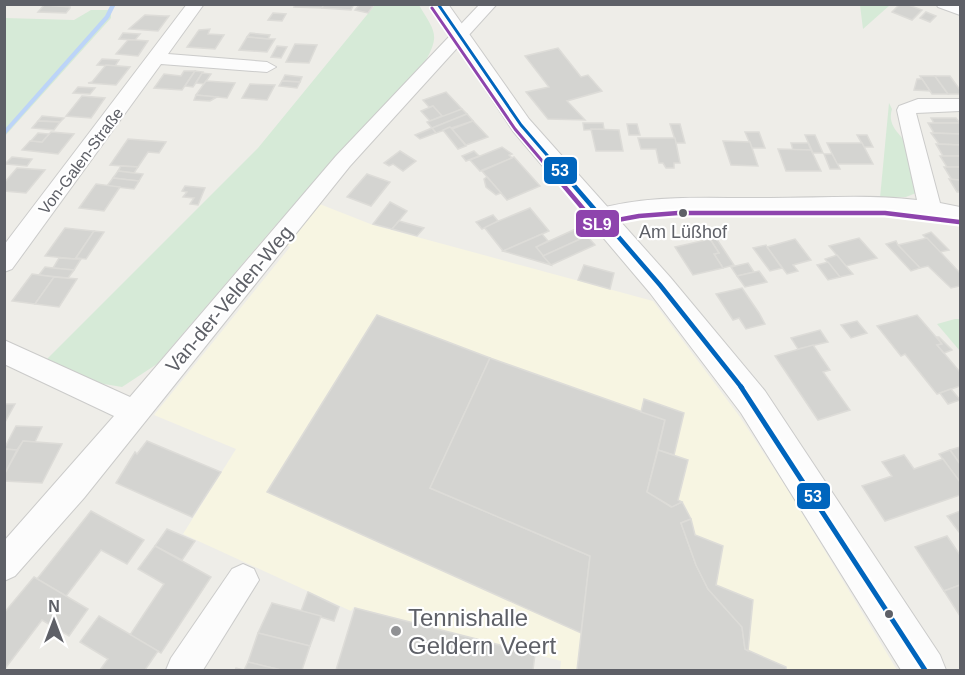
<svg xmlns="http://www.w3.org/2000/svg" width="965" height="675" font-family="Helvetica,sans-serif">
<rect width="100%" height="100%" fill="#eeede8"/>
<!-- commercial -->
<polygon fill="#f7f5e2" points="317,203 373,225 653,301 740,417 788,490 897,670 560,670 561,661 354,607 351,611 183,534 236,449 154,415 290,247 283,243"/>
<!-- green -->
<g fill="#d6ead7">
<polygon points="113,4 116,5 111,10 111,18 5,136 5,18 74,20 91,10 108,10"/>
<path d="M 375,5 L 419,5 C 434,31 441,34 425,62 L 274,227 L 157,364 L 122,387 L 98,383 L 46,360 L 258,148 Z"/>
<polygon points="860,5 860,4 890,5 863,29"/>
<path d="M 889,103 L 892,109 C 886,129 904,134 910,151 C 914,163 914,180 916,193 L 906,197 L 880,198 Z"/>
<polygon points="955,319 960,319 960,351 937,324"/>
</g>
<g fill="none" stroke-linecap="round" stroke-linejoin="round">
<!-- stream -->
<polygon fill="#bcd4f8" fill-rule="evenodd" points="111,4 116,4 109,18 4,136 4,130 105,16"/>
</g>
<!-- building -->
<g fill="#d4d4d1" stroke="#dddcd8" stroke-width="1.5">
<polygon points="295,4 324,4 322,8 294,7"/>
<polygon points="324,4 354,4 351,10 322,8"/>
<polygon points="360,4 362,4 373,6 368,13 355,10"/>
<polygon points="900,4 906,4 922,10 912,20 892,12"/>
<polygon points="44,5 70,7 70,8 66,13 38,12"/>
<polygon points="926,12 936,16 930,22 920,18"/>
<polygon points="273,13 286,14 282,21 268,20"/>
<polygon points="145,15 164,16 169,16 158,31 129,29"/>
<polygon points="210,29 208,34 224,35 215,49 187,47 199,30"/>
<polygon points="123,33 139,34 140,34 135,40 119,39"/>
<polygon points="250,33 270,35 268,39 247,37"/>
<polygon points="247,37 268,39 275,39 267,52 239,50"/>
<polygon points="128,40 135,40 148,41 138,56 116,54"/>
<polygon points="295,44 317,45 309,63 286,62"/>
<polygon points="277,46 287,47 281,58 271,57"/>
<polygon points="558,48 581,77 588,75 602,91 567,101 585,120 548,119 526,92 549,87 525,56"/>
<polygon points="102,59 119,60 115,66 97,65"/>
<polygon points="106,65 130,67 116,85 88,83 92,82"/>
<polygon points="184,71 195,71 182,90 154,88 164,74 181,76"/>
<polygon points="195,71 203,72 193,87 185,86"/>
<polygon points="202,73 211,74 204,84 196,83"/>
<polygon points="285,75 302,77 300,82 282,81"/>
<polygon points="920,76 935,76 948,94 932,94"/>
<polygon points="935,76 950,76 960,90 960,94 948,94"/>
<polygon points="917,79 922,79 930,91 914,90"/>
<polygon points="206,81 235,83 227,98 196,95"/>
<polygon points="282,81 300,82 297,88 279,86"/>
<polygon points="250,84 275,85 267,100 242,98"/>
<polygon points="78,87 95,88 90,94 73,93"/>
<polygon points="446,92 462,109 443,117 433,106 429,107 423,100"/>
<polygon points="196,95 217,97 210,101 194,100"/>
<polygon points="82,96 105,98 91,118 66,116"/>
<polygon points="433,106 442,116 430,121 421,111"/>
<polygon points="462,109 467,114 432,128 427,122"/>
<polygon points="467,114 473,121 436,133 432,128"/>
<polygon points="42,116 64,118 60,122 38,121"/>
<polygon points="931,118 956,118 960,123 934,123"/>
<polygon points="38,121 60,122 54,130 32,128"/>
<polygon points="473,121 488,137 466,145 452,129"/>
<polygon points="583,123 603,123 604,129 584,130"/>
<polygon points="928,123 960,123 960,134 934,133"/>
<polygon points="627,124 637,124 640,135 629,135"/>
<polygon points="670,124 680,124 685,143 676,143"/>
<polygon points="450,127 452,129 466,146 458,149 443,130"/>
<polygon points="432,128 436,133 420,139 415,135"/>
<polygon points="591,129 619,130 623,151 596,151"/>
<polygon points="51,132 74,134 58,154 22,150 30,141 42,142"/>
<polygon points="745,132 759,132 765,148 752,148"/>
<polygon points="38,133 49,134 42,142 31,141"/>
<polygon points="931,133 960,134 960,145 939,144"/>
<polygon points="805,135 815,135 823,153 813,153"/>
<polygon points="857,135 867,135 873,147 864,147"/>
<polygon points="638,138 675,138 680,163 674,163 674,168 666,168 663,163 659,163 656,149 641,149"/>
<polygon points="128,139 166,142 159,153 148,152 138,167 110,165"/>
<polygon points="723,141 750,142 758,166 731,165"/>
<polygon points="791,143 808,143 811,150 793,150"/>
<polygon points="827,143 862,143 873,164 837,164"/>
<polygon points="936,144 960,145 960,156 943,156"/>
<polygon points="502,147 512,154 509,155 512,158 480,171 470,160"/>
<polygon points="778,149 811,150 821,171 786,171"/>
<polygon points="400,151 416,161 403,171 393,164 389,166 384,163"/>
<polygon points="474,151 479,156 466,161 462,156"/>
<polygon points="824,154 832,154 840,169 830,169"/>
<polygon points="940,156 960,156 960,167 947,167"/>
<polygon points="12,157 32,159 27,166 5,164"/>
<polygon points="514,157 540,186 507,200 482,171"/>
<polygon points="121,166 138,167 134,173 118,171"/>
<polygon points="944,167 960,167 960,180 952,180"/>
<polygon points="17,168 45,170 26,193 4,191 4,183"/>
<polygon points="118,171 134,173 143,174 139,181 113,178"/>
<polygon points="367,174 390,182 371,206 347,197"/>
<polygon points="487,177 501,193 496,195 486,187 484,179"/>
<polygon points="113,178 139,181 134,189 107,186"/>
<polygon points="949,179 960,180 960,192 957,192"/>
<polygon points="96,184 120,187 104,211 79,208"/>
<polygon points="185,186 205,188 198,205 190,204 194,198 183,197 187,192 182,191"/>
<polygon points="390,202 407,211 392,229 373,224"/>
<polygon points="530,208 549,231 503,251 484,227"/>
<polygon points="493,215 498,221 482,229 476,222"/>
<polygon points="399,221 424,228 417,236 392,229"/>
<polygon points="580,227 587,236 543,256 536,247"/>
<polygon points="65,228 94,231 75,259 45,256"/>
<polygon points="94,231 104,232 86,259 76,258"/>
<polygon points="931,232 949,250 940,252 923,235"/>
<polygon points="542,234 548,241 536,247 551,265 503,251"/>
<polygon points="587,236 595,245 551,265 543,256"/>
<polygon points="716,238 734,265 723,268 714,254 719,253 710,239"/>
<polygon points="859,238 877,258 846,266 829,246"/>
<polygon points="927,238 960,273 960,286 951,288 928,266 920,268 898,245"/>
<polygon points="710,239 719,253 714,254 723,268 693,275 675,247"/>
<polygon points="795,239 811,260 793,265 798,271 787,274 767,247"/>
<polygon points="896,241 898,245 920,268 911,271 886,244"/>
<polygon points="766,245 767,247 782,268 770,271 753,248"/>
<polygon points="837,255 846,266 853,274 840,277 825,259"/>
<polygon points="59,258 75,259 81,259 74,270 53,268"/>
<polygon points="828,262 840,277 828,280 817,265"/>
<polygon points="748,263 754,272 737,276 731,267"/>
<polygon points="584,265 614,273 610,289 578,280"/>
<polygon points="45,267 53,268 74,270 68,278 39,275"/>
<polygon points="759,271 767,282 745,287 737,276"/>
<polygon points="32,274 54,277 35,304 12,301"/>
<polygon points="54,277 77,279 59,307 35,304"/>
<polygon points="742,288 759,313 765,324 746,329 739,318 733,320 716,294"/>
<polygon points="377,315 490,358 430,488 590,556 581,633 267,492"/>
<polygon points="917,315 942,344 937,345 960,372 960,386 937,394 905,354 901,356 877,326"/>
<polygon points="857,321 867,333 851,338 841,325"/>
<polygon points="820,330 828,342 798,349 791,338"/>
<polygon points="937,337 939,337 952,350 944,353 937,345 942,344"/>
<polygon points="813,345 830,370 823,372 850,410 818,420 775,356"/>
<polygon points="490,358 665,420 647,492 671,507 682,502 691,519 681,523 696,565 708,589 742,627 745,649 786,667 786,670 577,670 590,556 430,488"/>
<polygon points="951,389 960,400 948,404 940,393"/>
<polygon points="644,399 684,413 674,455 658,450 665,420 641,412"/>
<polygon points="4,404 15,404 4,424"/>
<polygon points="16,426 42,427 35,442 23,441 17,450 4,449"/>
<polygon points="23,441 62,444 42,483 4,481 4,475"/>
<polygon points="147,441 221,472 192,517 116,483 135,452 137,454"/>
<polygon points="960,447 960,464 950,450"/>
<polygon points="4,449 17,450 4,475"/>
<polygon points="658,450 688,460 678,500 682,502 672,507 647,492"/>
<polygon points="950,450 960,464 960,482 939,454"/>
<polygon points="904,455 914,469 943,459 960,482 960,495 885,521 862,486 892,476 882,462"/>
<polygon points="91,511 144,540 127,564 101,550 66,596 37,579"/>
<polygon points="960,511 960,532 959,532 947,516"/>
<polygon points="691,519 695,535 723,546 716,585 753,600 748,651 745,649 742,627 708,589 696,565 681,523"/>
<polygon points="167,529 195,541 182,560 155,546"/>
<polygon points="947,536 960,555 960,585 944,591 915,547"/>
<polygon points="155,546 211,577 161,653 130,635 164,584 138,569"/>
<polygon points="34,577 88,609 69,636 42,620 4,670 4,613"/>
<polygon points="960,585 960,616 944,591"/>
<polygon points="308,592 339,607 334,621 301,611"/>
<polygon points="272,603 321,616 310,646 258,633"/>
<polygon points="355,608 535,654 533,670 336,670"/>
<polygon points="99,616 158,651 145,670 100,670 108,659 80,642"/>
<polygon points="258,633 310,646 302,670 281,670 248,662"/>
<polygon points="248,662 281,670 235,670 236,668 244,670"/>
</g>
<g fill="none" stroke-linecap="round" stroke-linejoin="round">
<defs>
<g id="minor">
<polygon points="187,4 204,4 168,54 267,62 276,67 267,72 161,64 12,269 4,272 4,245"/>
<polygon points="480,4 497,4 350,166 84,498 15,576 4,581 4,541 114,416 4,364 4,340 130,397 336,156"/>
<polygon points="936,4 960,5 960,15 938,7"/>
<path d="M 918,99 L 960,99 L 960,111 L 916,113 L 940,203 L 960,207 L 960,223 L 886,213 L 678,213 L 638,216 L 599,225 L 591,223 L 588,217 L 591,211 C 650,193 709,199 770,198 C 819,198 868,194 917,200 L 897,110 L 899,106 Z"/>
<polygon points="243,564 254,569 259,580 203,670 166,670 171,658 232,569"/>
</g>
<polygon id="tertiary" points="429,4 448,4 529,119 670,277 765,391 940,655 946,670 901,670 741,413 650,293 513,131"/>
</defs>
<!-- minor casing -->
<use href="#minor" stroke="#cbcbca" stroke-width="2"/>
<!-- tertiary casing -->
<use href="#tertiary" stroke="#cbcbca" stroke-width="2"/>
<!-- minor -->
<use href="#minor" fill="#fcfcfc" fill-rule="evenodd"/>
<!-- tertiary -->
<use href="#tertiary" fill="#fcfcfc" fill-rule="evenodd"/>
<defs>
<polyline id="bus-1-far2" points="438,4 521,125 559,169"/>
<polyline id="bus-1-far1" points="558,167 660,285 742,388"/>
<polyline id="bus-1" points="741,387 925,670"/>
<polyline id="bus-2-far1" points="432,8 515,129 549,169"/>
<polyline id="bus-2" points="548,167 596,224 639,216 678,213 885,213 959,222"/>
</defs>
<!-- bus-1-far2 casing -->
<use href="#bus-1-far2" stroke="#fff" stroke-width="6"/>
<!-- bus-1-far1 casing -->
<use href="#bus-1-far1" stroke="#fff" stroke-width="9"/>
<!-- bus-1 casing -->
<use href="#bus-1" stroke="#fff" stroke-width="10"/>
<!-- bus-2-far1 casing -->
<use href="#bus-2-far1" stroke="#fff" stroke-width="6"/>
<!-- bus-2 casing -->
<use href="#bus-2" stroke="#fff" stroke-width="9"/>
<!-- bus-1-far2 -->
<use href="#bus-1-far2" stroke="#0065bd" stroke-width="3"/>
<!-- bus-1-far1 -->
<use href="#bus-1-far1" stroke="#0065bd" stroke-width="4.5"/>
<!-- bus-1 -->
<use href="#bus-1" stroke="#0065bd" stroke-width="5"/>
<!-- bus-2-far1 -->
<use href="#bus-2-far1" stroke="#8e44ad" stroke-width="3"/>
<!-- bus-2 -->
<use href="#bus-2" stroke="#8e44ad" stroke-width="4.5"/>
</g>
<!-- markers -->
<g fill="#5e6067" stroke="#fff" stroke-width="2">
<circle cx="683" cy="213" r="5"/>
<circle cx="889" cy="614" r="5"/>
</g>
<circle fill="#909194" stroke="#fff" stroke-width="2" cx="396" cy="631" r="6"/>
<g text-anchor="middle" dominant-baseline="central" stroke-width="4.5" stroke-linejoin="round" paint-order="stroke">
<!-- far-street labels -->
<g font-size="16" fill="#5e6067" stroke="#fff">
<text transform="translate(81 161) rotate(-53)">Von-Galen-Straße</text>
</g>
<!-- bus labels -->
<g font-size="18" fill="#5e6067" stroke="#fff">
<text x="683" y="232">Am Lüßhof</text>
</g>
<!-- street labels -->
<g font-size="20" fill="#5e6067" stroke="#fff">
<text transform="translate(229 299) rotate(-50)">Van-der-Velden-Weg</text>
</g>
<!-- near-poi labels -->
<g font-size="24" fill="#5e6067" stroke="#fff" text-anchor="start">
<text x="408" y="617">Tennishalle<tspan x="408" dy="28">Geldern Veert</tspan></text>
</g>
</g>
<g stroke="#fff" stroke-width="2">
<rect x="543" y="156" width="35" height="29" rx="6" fill="#0065bd"/>
<rect x="575" y="209" width="45" height="29" rx="6" fill="#8e44ad"/>
<rect x="796" y="482" width="35" height="28" rx="6" fill="#0065bd"/>
</g>
<g font-size="16" text-anchor="middle" font-weight="bold" fill="#fff">
<text x="560" y="176">53</text>
<text x="597" y="230">SL9</text>
<text x="813" y="502">53</text>
</g>
<!-- border -->
<rect width="965" height="675" fill="none" stroke="#5e6067" stroke-width="12"/>
<!-- north arrow -->
<g transform="translate(54 621)" stroke="#ffffff" stroke-width="4.5" paint-order="stroke">
<path d="M0-4.5L10 22L0 15L-10 22Z" fill="#5e6067"/>
<text y="-9" font-size="16" font-weight="bold" text-anchor="middle" fill="#5e6067">N</text>
</g>
</svg>
